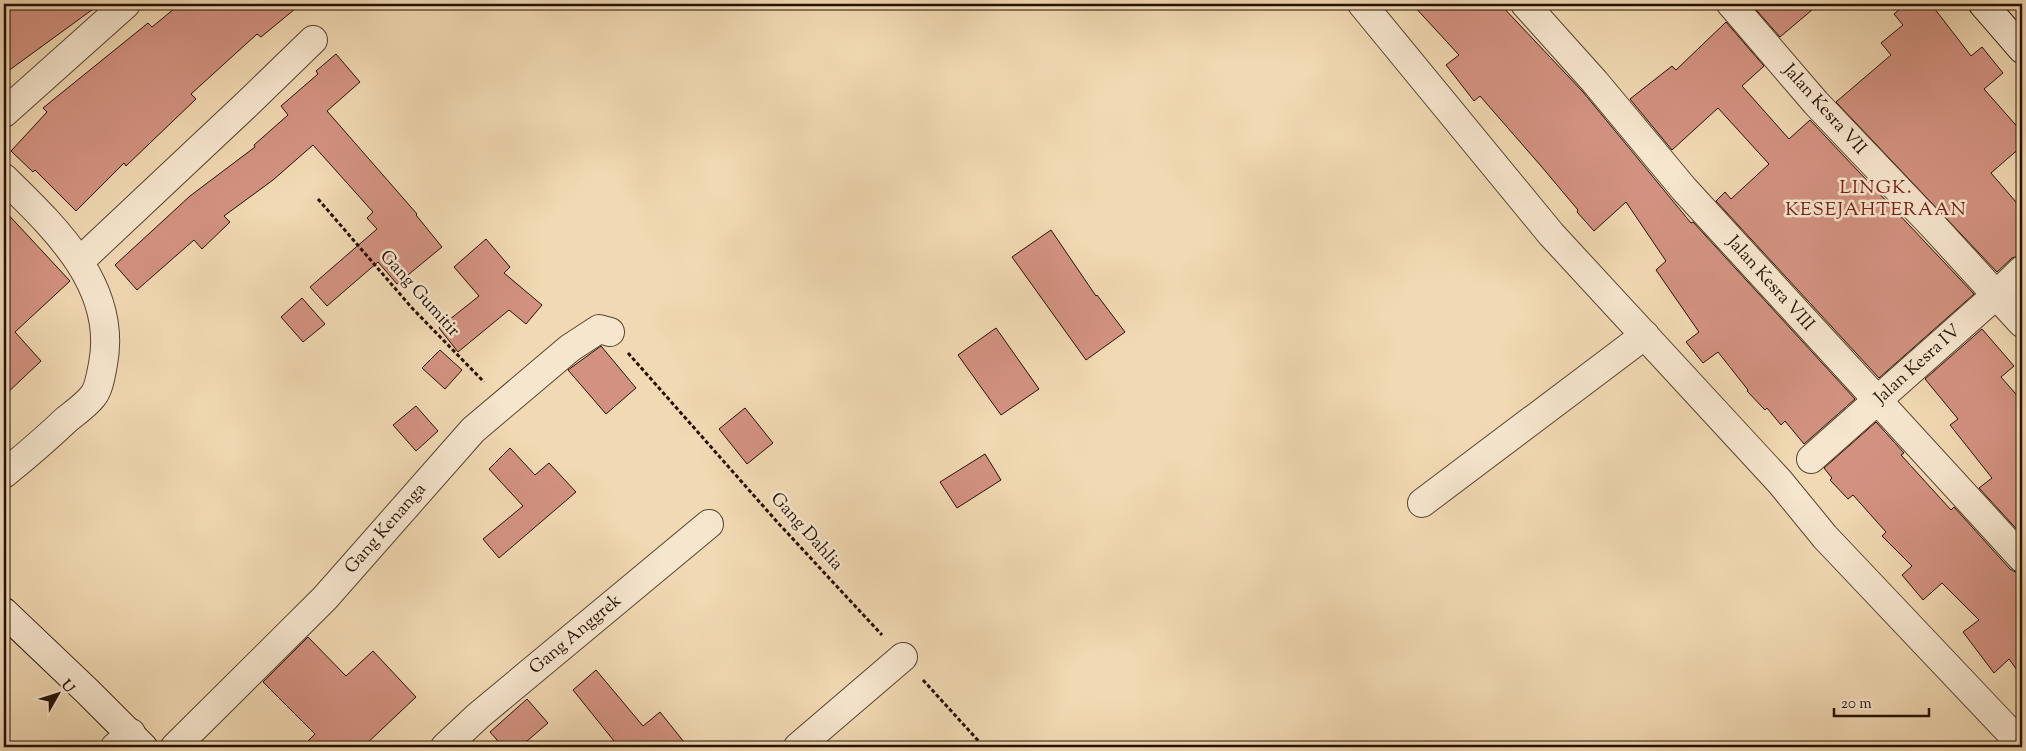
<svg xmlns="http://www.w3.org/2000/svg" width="2026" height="751" font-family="'Sorts Mill Goudy',serif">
<rect width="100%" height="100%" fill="#f1d9b3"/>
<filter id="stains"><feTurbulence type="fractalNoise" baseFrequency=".004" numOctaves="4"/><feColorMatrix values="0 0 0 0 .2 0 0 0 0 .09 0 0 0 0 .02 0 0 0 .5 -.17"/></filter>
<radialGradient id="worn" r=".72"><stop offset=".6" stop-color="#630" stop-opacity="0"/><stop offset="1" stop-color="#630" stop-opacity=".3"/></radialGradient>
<!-- building -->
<g fill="#d39281" stroke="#251104">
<polygon points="4,4 100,4 4,74"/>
<polygon points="180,4 301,4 261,37 257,34 191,94 196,99 126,166 124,163 76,211 35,170 33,172 11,151 47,112 43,108 148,23 152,27"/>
<polygon points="1412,4 1500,4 1583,92 1691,223 1693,222 1855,399 1804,444 1785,421 1781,425 1767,408 1765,410 1747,391 1748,390 1718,352 1703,363 1686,342 1699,332 1656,270 1666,261 1626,202 1594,231 1577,212 1578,210 1541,166 1480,96 1474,101 1446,65 1459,55"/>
<polygon points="1751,4 1819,4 1780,37"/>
<polygon points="1906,4 1931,4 1971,56 1982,47 2003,73 1984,89 2022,132 2022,146 1991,173 2022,209 2022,255 2012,258 1997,272 1836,102 1891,55 1881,43 1903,25 1894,14"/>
<polygon points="1726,22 1764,66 1742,86 1789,139 1810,120 1974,294 1879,378 1716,201 1725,192 1731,199 1769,164 1718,108 1672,150 1630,99 1672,66 1676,70"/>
<polygon points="336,54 360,82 327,111 417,214 416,215 442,247 397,284 378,262 327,306 310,287 377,229 367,218 373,212 313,145 273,180 224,216 230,222 202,249 194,240 137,290 115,265 190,196 255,147 254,145 288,115 281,106 318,74 316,71"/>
<polygon points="4,210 70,281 15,332 41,361 4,396"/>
<polygon points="1051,230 1096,296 1097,295 1125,332 1086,360 1012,257"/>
<polygon points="486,239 510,267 504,273 542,305 526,324 509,310 458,352 439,328 479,296 454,267"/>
<polygon points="302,298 325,324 303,342 281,317"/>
<polygon points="996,328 1039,389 1001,415 958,355"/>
<polygon points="1982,329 2014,366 2001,377 2022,401 2022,535 1979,488 1992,478 1950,425 1958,419 1925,379"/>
<polygon points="601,346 636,388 606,414 568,370"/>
<polygon points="440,350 462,370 445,389 422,368"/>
<polygon points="416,406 438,431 416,451 393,425"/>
<polygon points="745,408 773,443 747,464 719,429"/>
<polygon points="1876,422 1904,453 1901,455 1951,510 1954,507 2010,569 2017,573 2022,573 2022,677 2009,659 1994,673 1963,632 1979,620 1942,583 1923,600 1902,575 1912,566 1882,536 1886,532 1853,495 1848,499 1830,480 1832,478 1824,468"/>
<polygon points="510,448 535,475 549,463 576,492 499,558 483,539 523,506 489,469"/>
<polygon points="985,454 1001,480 957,508 940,482"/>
<polygon points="308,637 346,676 373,651 416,697 363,747 302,747 315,734 263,682"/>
<polygon points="596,670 643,726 660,712 688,747 616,747 618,746 573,690"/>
<polygon points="527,699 548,723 520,747 503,747 490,732"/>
</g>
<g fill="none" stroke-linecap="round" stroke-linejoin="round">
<defs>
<g id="street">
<polyline points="1362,4 1551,234 1780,482 1825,537 2022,745"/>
<polyline points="1525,4 1595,82 1684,189 2022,558"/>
<polyline points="1731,4 1816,103 1935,228 2022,323"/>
<polyline points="4,113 126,4"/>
<path d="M 4,178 C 54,227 118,286 103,364 C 101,374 99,389 93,396 C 86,405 76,412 67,419 C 47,438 26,456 4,474"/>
<polyline points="80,261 247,104 313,40"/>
<polyline points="1811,459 1996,295 2022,270"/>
<polyline points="1422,503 1645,335"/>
<polyline points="115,747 131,733"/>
<polyline points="175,747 325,598 473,430 570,348 599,329 610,332"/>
<polyline points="445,747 478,716 709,524"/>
<polyline points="798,747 903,657"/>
</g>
<g id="secondary">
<polyline points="1983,4 2022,49"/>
<polyline points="4,612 87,691 143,747"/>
</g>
</defs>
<!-- street casing -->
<use href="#street" stroke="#584330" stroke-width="30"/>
<!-- secondary casing -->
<use href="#secondary" stroke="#251104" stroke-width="30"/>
<!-- path -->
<g stroke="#251104" stroke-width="3" stroke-dasharray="4 2.5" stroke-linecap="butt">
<polyline points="318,199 412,308 484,382"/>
<polyline points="628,353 779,524 882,635"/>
<polyline points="923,680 984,747"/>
</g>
<!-- street -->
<use href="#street" stroke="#f6e6ce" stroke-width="28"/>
<!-- secondary -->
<use href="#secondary" stroke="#f6e6ce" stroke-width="28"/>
</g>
<g text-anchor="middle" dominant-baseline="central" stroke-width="5" stroke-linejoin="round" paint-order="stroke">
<!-- street labels -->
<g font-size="18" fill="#251104" stroke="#f6e6ce">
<text transform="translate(1824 110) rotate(48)">Jalan Kesra VII</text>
<text transform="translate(1770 284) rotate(48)">Jalan Kesra VIII</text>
<text transform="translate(419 294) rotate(48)">Gang Gumitir</text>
<text transform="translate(1918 365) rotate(-42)">Jalan Kesra IV</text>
<text transform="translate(386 529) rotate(-49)">Gang Kenanga</text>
<text transform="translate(806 532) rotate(48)">Gang Dahlia</text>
<text transform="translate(576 635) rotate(-40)">Gang Anggrek</text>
</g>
<!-- neighbourhood labels -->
<g font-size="19" letter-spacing="1" fill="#7a1f14" stroke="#f6e6ce">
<text x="1876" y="188">LINGK.<tspan x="1876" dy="22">KESEJAHTERAAN</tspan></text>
</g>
</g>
<!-- margin -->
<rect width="2026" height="751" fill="none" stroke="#f1d9b3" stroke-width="20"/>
<rect x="5" y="5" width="2016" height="741" fill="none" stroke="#251104" stroke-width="2.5"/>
<rect x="10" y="10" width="2006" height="731" fill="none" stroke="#251104"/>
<!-- north arrow -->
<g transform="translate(58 694) rotate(51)" stroke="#f6e6ce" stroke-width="4" paint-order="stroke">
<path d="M0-4L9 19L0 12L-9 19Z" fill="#251104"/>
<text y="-8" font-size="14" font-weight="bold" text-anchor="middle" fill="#251104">U</text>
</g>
<!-- scale -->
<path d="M1834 708v8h95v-8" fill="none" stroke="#251104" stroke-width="2.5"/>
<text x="1841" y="708" font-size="15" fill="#251104" stroke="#f6e6ce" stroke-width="4" paint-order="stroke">20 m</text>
<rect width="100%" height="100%" filter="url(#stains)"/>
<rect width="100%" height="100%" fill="url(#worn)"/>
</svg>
